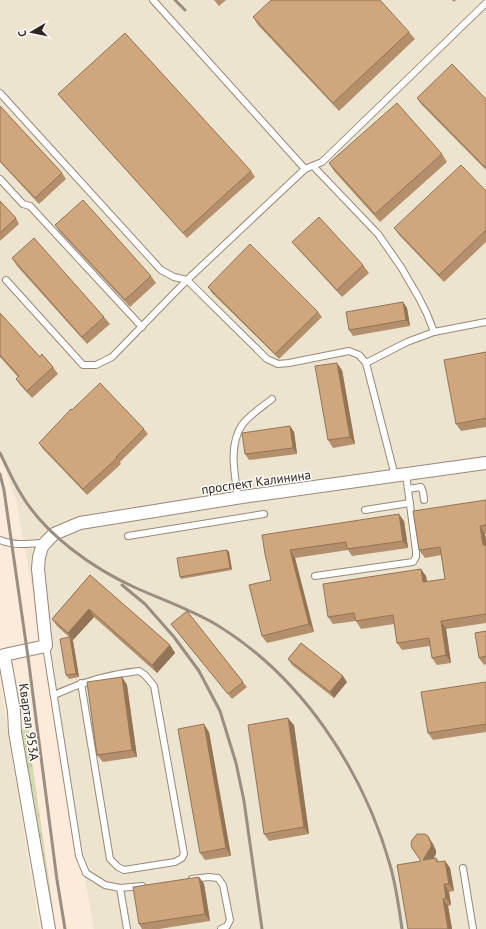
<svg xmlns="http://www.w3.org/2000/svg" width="486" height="929" font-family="'PT Sans',sans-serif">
<defs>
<pattern id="grass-tufts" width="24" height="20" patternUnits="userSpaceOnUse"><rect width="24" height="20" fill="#d4daad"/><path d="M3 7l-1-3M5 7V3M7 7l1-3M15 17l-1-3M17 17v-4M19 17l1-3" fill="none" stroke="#b6bb95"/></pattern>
</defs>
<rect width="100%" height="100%" fill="#fcebdb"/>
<!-- industrial -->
<g fill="#ede4cf">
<polygon points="0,0 486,0 486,929 94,929 16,500 0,454"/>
<polygon points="0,684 26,843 40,929 0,929"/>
</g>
<!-- grass -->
<polygon fill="url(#grass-tufts)" points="24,727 29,729 32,761 54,915 53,918 21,732"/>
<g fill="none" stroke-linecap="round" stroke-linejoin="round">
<defs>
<g id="service">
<polyline points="0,93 161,270 174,277 187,280 267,359 278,364 289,363 349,351 359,355 366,363 395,476"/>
<polyline points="313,166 378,234 401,267 419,298 427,314 434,332"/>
<polyline points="305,169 322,162 486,3"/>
<polyline points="0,179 23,204 30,206 142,327"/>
<polyline points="6,280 83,365 96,365 112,357 187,280 305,169 153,0"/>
<polyline points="366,363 407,342 434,332 486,322"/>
<polyline points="408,489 421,487 423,492 424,500"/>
<path d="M 238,498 C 235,475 228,446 242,425 C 249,415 262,407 272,399"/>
<polyline points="365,510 410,503"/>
<polyline points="128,536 264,514"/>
<path d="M 0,540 C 14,546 29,544 44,543"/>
<polyline points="315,576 413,562 416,557 416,551 406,474"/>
<polyline points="46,646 79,856 86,873 105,885 120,888 142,886"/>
<path d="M 54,695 C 82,682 109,674 139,671 L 145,675 L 154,686 L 184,854 L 182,858 L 175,862 L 124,870 L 118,867 L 110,859 L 81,683"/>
<polyline points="463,868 473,929"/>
<polyline points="192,879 209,877 218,878 223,885 230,920 227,926 221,929"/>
<polyline points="120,888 127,929"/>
</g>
<polyline id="minor" points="49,929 15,732 14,711 4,655 46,646 38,569 39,557 42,547 46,542 54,534 80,523 242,497 486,463"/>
</defs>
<!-- service casing -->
<use href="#service" stroke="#978879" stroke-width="8"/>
<!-- minor casing -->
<use href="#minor" stroke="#978879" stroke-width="14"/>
<!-- service -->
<use href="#service" stroke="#fff" stroke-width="6"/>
<!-- minor -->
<use href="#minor" stroke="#fff" stroke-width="12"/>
<!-- rail -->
<g stroke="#9a8e83" stroke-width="3">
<polyline points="175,0 185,10"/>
<path d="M 0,453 C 7,467 13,481 21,494 C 45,535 94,569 136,588 C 163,600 192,610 217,625 C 302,677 363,770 390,865 C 396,885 399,907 402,929"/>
<polyline points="0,474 4,490 28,657 57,880 65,929"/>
<polyline points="122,585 145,604 174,637 199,671 220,711 236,763 244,801 262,929"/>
</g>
</g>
<!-- wall -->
<g fill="#b38f6b">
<polygon points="214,0 226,0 219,6"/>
<polygon points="452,0 456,0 454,2"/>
<polygon points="253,17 409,32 415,39 339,111 258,25"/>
<polygon points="58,94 251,171 255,177 187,238 62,99"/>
<polygon points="417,98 486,99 486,170 421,104"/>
<polygon points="0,106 62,173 66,179 39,204 0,162"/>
<polygon points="442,154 447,162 380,222 334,171 329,163"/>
<polygon points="486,191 486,242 444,282 400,236 394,228"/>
<polygon points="0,201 16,218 19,224 0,241"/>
<polygon points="55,225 151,276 156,283 130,307 60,232"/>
<polygon points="292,242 363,265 369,273 342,297 298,249"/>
<polygon points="12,258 104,317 110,324 87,344 17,266"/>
<polygon points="208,287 318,312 322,317 279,359 212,293"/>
<polygon points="403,302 407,308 410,326 353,336 349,330"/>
<polygon points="0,313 40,357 53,367 58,374 32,398 21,386 16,379 18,377 0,357"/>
<polygon points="486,352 486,427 461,431 456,424"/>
<polygon points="342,370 355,444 333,448 328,440"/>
<polygon points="72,410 144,429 148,434 120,462 121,464 87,495 43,449 39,443"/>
<polygon points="290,426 294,432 297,454 249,460 245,454"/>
<polygon points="486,500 486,534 485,534 486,540 486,623 446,629 451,663 437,665 432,658 430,646 402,650 397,643 394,624 361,629 356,621 333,624 328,617 426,576 427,582 445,579 441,555 425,558 419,550"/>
<polygon points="404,521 408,548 352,556 348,550 295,558 314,632 267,643 262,636 271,580 262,535"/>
<polygon points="227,550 229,552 232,570 181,579 180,577"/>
<polygon points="90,575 170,645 175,653 157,673 94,617 73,640 72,640 73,641 79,677 69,679 66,675 69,637 57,626 52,619"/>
<polygon points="171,624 243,682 247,687 232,699"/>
<polygon points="486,631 486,664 484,665 479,658"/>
<polygon points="288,659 347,682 334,698 292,665"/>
<polygon points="122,677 127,685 137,757 103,762 97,755"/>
<polygon points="486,682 486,732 433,740 428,733"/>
<polygon points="294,725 309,834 269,841 264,834"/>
<polygon points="209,732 231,856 205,860 200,853"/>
<polygon points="433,844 436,851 436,854 433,858 436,858 439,862 445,861 450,868 454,891 449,892 451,905 448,906 452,929 408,929 421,861"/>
<polygon points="199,877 204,884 210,921 159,929 142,929 139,924"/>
</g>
<!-- shaded-wall -->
<g fill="#927457">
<polygon points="403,302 407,308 410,326 406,320"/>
<polygon points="337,363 342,370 355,444 350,437"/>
<polygon points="290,426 294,432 297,454 293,448"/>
<polygon points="399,514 404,521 408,548 403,541"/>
<polygon points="480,526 485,534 486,540 486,550 483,545"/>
<polygon points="227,550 229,552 232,570 230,568"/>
<polygon points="290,550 295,558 314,632 309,624"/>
<polygon points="421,569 426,576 428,590 423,582"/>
<polygon points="89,609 94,617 73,640 68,633"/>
<polygon points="441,621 446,629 451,663 446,655"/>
<polygon points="70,637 73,641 79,677 76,674"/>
<polygon points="170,645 175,653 157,673 152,665"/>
<polygon points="343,676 347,682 334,698 330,692"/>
<polygon points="122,677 127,685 137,757 132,750"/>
<polygon points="288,718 294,725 309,834 304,827"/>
<polygon points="204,724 209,732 231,856 226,848"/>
<polygon points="428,836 433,844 436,851 436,854 428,868 423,860"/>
<polygon points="445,861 450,868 454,891 449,884"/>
<polygon points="199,877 204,884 210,921 205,914"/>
<polygon points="444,884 449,892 451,905 446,898"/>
<polygon points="443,899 448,906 452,929 448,929"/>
</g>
<!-- building -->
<g fill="#d0a67c" stroke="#927457">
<polygon points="271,0 380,0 409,32 333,103 253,17"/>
<polygon points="125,33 251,171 183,233 58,94"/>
<polygon points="452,64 486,99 486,168 417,98"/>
<polygon points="397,103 442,154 375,214 329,163"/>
<polygon points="0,106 62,173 35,198 0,161"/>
<polygon points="461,165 486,191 486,230 439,275 394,228"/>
<polygon points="83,200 151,276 125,300 55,225"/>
<polygon points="0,201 16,218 0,233"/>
<polygon points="319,217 363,265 337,290 292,242"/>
<polygon points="34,238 104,317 82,337 12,258"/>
<polygon points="250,244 318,312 275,354 208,287"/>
<polygon points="403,302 406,320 349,330 346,312"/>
<polygon points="0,313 40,357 42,354 53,367 27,391 16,379 19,376 0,355"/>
<polygon points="486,352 486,418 456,424 444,360"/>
<polygon points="337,363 350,437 328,440 315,366"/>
<polygon points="100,383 144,429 116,457 117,458 83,489 39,443 71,409 72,410"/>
<polygon points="290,426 293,448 245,454 242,433"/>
<polygon points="486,500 486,525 480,526 483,545 486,545 486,614 441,621 446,655 432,658 429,638 397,643 393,615 356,621 354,613 328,617 323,584 421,569 423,582 445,579 440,547 419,550 413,511"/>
<polygon points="399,514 403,541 347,549 346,542 290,550 309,624 262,636 249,585 271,580 265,554 262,535"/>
<polygon points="227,550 230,568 180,577 177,558"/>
<polygon points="90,575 170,645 152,665 89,609 68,633 52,619"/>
<polygon points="187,611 243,682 228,694 171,624"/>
<polygon points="486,631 486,656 479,658 475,633"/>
<polygon points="70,637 76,674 66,675 60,639"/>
<polygon points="301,643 343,676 330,692 288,659"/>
<polygon points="122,677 132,750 97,755 87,682"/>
<polygon points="486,682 486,724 428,733 421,692"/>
<polygon points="288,718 304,827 264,834 248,725"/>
<polygon points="204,724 226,848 200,853 178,729"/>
<polygon points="417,834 425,834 428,836 431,843 431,847 423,860 436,858 437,862 445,861 449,884 444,884 446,898 443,899 448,929 408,929 397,865 421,861 412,848 411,844 412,840"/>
<polygon points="199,877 205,914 139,924 133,887"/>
</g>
<g text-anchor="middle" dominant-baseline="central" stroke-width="3" stroke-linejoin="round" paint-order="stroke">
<!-- street labels -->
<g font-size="13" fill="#2d2721" stroke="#fefbf8">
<text transform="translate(256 482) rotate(-8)">проспект Калинина</text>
<text transform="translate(29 722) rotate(82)">Квартал 953А</text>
</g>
</g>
<!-- north arrow -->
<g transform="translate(32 32) rotate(261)" stroke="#fefbf8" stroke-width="3" paint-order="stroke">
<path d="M0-3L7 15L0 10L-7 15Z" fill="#2d2721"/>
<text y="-6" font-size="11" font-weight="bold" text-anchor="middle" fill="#2d2721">С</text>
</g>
</svg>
